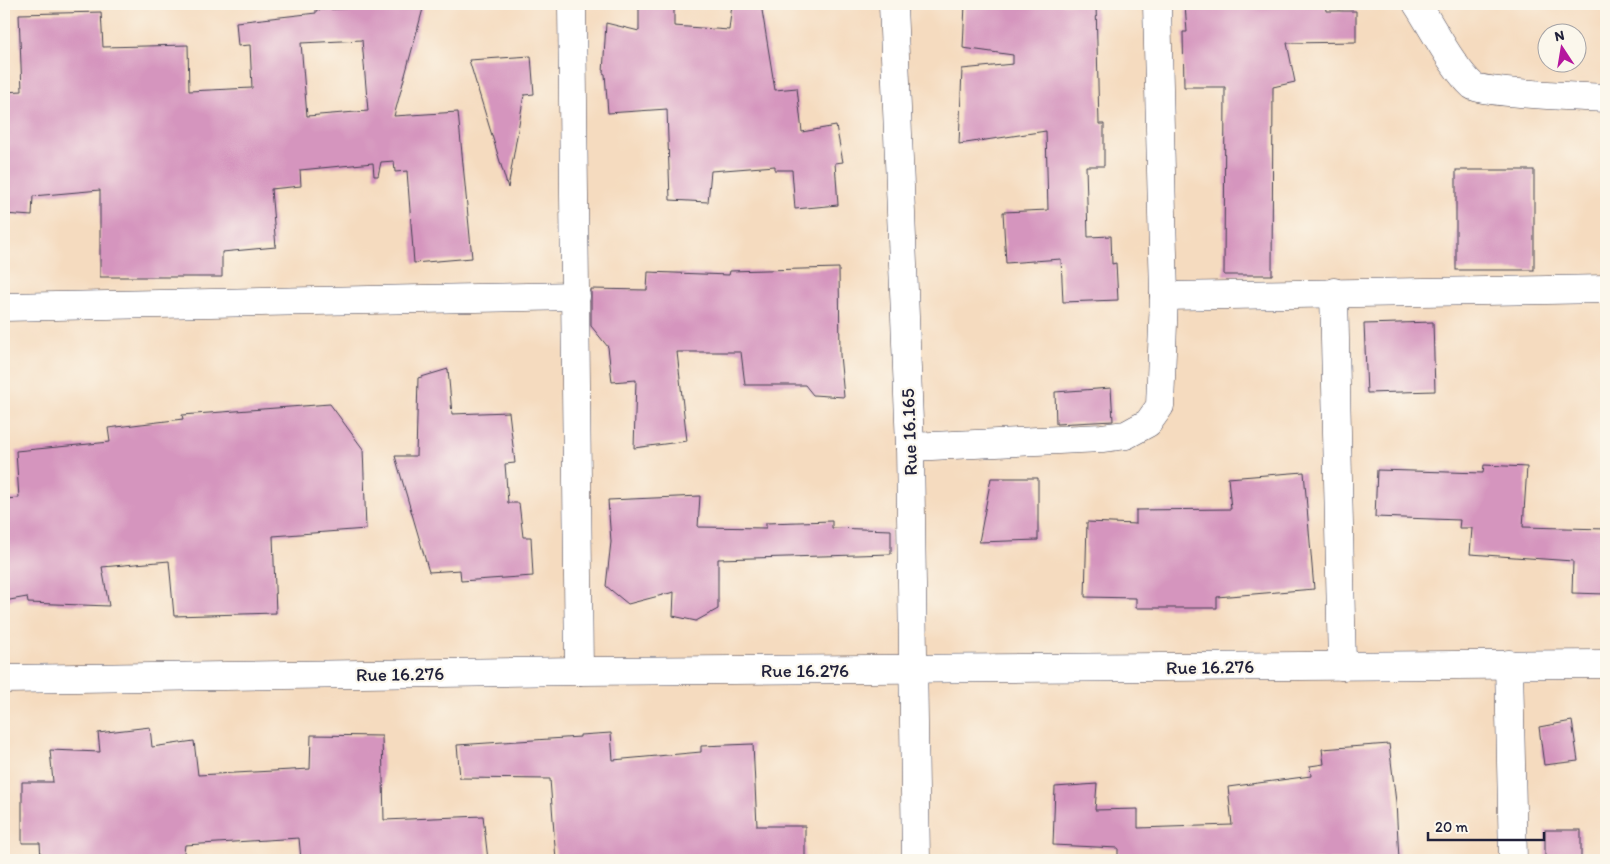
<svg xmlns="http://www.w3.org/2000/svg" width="1610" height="864" font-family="Itim,sans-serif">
<rect width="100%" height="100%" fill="#fbf7ec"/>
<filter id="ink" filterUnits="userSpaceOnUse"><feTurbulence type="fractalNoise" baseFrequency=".02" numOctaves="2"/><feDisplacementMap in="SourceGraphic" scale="10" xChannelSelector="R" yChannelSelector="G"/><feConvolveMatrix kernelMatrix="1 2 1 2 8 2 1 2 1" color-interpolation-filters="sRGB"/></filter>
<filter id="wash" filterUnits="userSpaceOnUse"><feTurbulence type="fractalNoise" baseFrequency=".0096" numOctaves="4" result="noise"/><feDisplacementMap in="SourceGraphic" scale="20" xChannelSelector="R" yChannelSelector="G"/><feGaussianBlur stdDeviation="1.12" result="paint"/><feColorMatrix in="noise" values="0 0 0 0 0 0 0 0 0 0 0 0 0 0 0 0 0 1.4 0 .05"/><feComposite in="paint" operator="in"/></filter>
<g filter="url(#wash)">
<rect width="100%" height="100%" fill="#f5dbbf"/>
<g id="blocks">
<!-- building -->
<g fill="#d595be" fill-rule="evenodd">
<polygon points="639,4 674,4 674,26 729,30 732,4 761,4 775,90 797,88 802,132 836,126 843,162 835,163 838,205 795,209 792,170 775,170 775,166 711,171 708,202 670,200 667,109 608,113 605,74 603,73 606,23 639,31"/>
<polygon points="965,4 1042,5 1042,4 1096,4 1099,124 1104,124 1104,166 1086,166 1088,237 1111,236 1112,264 1116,263 1118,300 1063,302 1061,259 1006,263 1003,212 1048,210 1046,131 959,144 962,69 1013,64 1013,55 963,48"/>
<polygon points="1185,4 1325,4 1326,11 1356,11 1356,42 1287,43 1295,82 1273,87 1272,275 1224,275 1225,87 1184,87 1183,32 1187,32"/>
<path d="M 424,5 L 394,116 L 458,112 L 472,258 L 414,263 L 407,171 L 395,172 L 394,161 L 381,162 L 378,176 L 374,176 L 373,163 L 300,170 L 301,186 L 271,189 L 276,247 L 222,252 L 222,277 L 100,277 L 100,190 L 33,196 L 32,216 L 4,214 L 4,92 L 22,91 L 19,14 L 101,12 L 103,47 L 188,45 L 189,91 L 252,88 L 250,45 L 238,46 L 236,22 L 316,13 L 316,10 ZM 362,40 L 368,111 L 307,116 L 301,43 Z"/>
<polygon points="531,56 534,94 524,95 508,188 469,60"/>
<rect x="1456" y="170" width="78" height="100"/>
<polygon points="839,268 840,355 844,397 813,395 805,385 745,385 741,352 677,352 687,441 634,448 636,380 612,382 608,347 591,326 591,289 647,290 648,272 729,275 730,271"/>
<polygon points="1433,322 1435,391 1367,393 1364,324"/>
<polygon points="448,369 452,414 509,412 515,463 505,464 508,503 519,503 523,537 531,537 533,576 461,581 460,570 429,572 395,456 416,456 418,378"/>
<polygon points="1111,388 1113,421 1056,424 1055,392"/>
<polygon points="330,404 363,449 366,529 273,536 276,613 174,616 169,561 102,567 109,606 28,603 27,597 4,601 4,499 19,498 16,451 110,442 108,428 183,419 182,415"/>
<polygon points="1484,465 1527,467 1523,527 1606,529 1606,594 1572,593 1573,561 1470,554 1472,528 1459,528 1460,520 1375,517 1377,470 1483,473"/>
<polygon points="1304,472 1314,589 1217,597 1217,608 1136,608 1136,598 1085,597 1087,522 1136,524 1136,510 1231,509 1228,478"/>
<polygon points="991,478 1038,478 1038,540 979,542"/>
<polygon points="700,496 698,527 766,528 766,523 832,521 832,528 891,530 891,554 718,559 718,609 696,621 673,616 674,592 628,604 606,586 611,542 608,500"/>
<polygon points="1572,721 1578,761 1544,765 1539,727"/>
<polygon points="150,727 152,747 194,741 198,775 310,769 311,735 382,736 384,820 483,816 488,860 301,860 299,838 185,845 183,860 41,860 40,843 22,843 22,782 53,782 50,750 100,752 98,733"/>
<polygon points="611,733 613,760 701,752 701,746 753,744 757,826 805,826 805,860 556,860 550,779 460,778 457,745 580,737 580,735"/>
<polygon points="1389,744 1396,802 1399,860 1118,860 1118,848 1053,845 1055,787 1097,784 1095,810 1138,809 1138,828 1232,825 1228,787 1311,776 1310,766 1324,764 1322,749"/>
<rect x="1545" y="830" width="36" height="30"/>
</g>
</g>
</g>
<g filter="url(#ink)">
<use href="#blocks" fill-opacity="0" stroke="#423e4f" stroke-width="1"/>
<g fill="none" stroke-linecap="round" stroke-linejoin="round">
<defs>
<g id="minor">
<polyline points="572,4 579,671"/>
<polyline points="893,4 910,447 916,860"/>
<path d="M 1417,4 C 1433,28 1452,67 1473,86 C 1482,93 1587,97 1606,98"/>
<polyline points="1334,292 1342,666"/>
<polyline points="1164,296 1606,289"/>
<polyline points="4,307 576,296"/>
<polyline points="910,447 1102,438 1126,435 1148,423 1160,406 1164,296 1157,4"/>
<polyline points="1509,664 1513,860"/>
<polyline points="4,679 579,671 1606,664"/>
</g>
</defs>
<!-- minor casing -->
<use href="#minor" stroke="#423e4f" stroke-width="29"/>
<!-- minor -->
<use href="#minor" stroke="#fff" stroke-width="28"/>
</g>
</g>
<g text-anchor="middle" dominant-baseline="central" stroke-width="4.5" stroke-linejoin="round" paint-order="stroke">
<!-- street labels -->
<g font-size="19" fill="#22223b" stroke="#fbf7ec">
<text transform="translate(909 432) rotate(-92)">Rue 16.165</text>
<text transform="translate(1210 667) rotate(-1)">Rue 16.276</text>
<text x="805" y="670">Rue 16.276</text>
<text transform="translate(400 674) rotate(-1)">Rue 16.276</text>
</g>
</g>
<!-- margin -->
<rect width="1610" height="864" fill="none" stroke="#fbf7ec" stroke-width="20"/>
<!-- north arrow -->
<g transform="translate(1562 48) rotate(348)"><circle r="24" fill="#fbf7ec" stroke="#a4a2a5"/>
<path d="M0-4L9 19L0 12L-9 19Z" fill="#b5179e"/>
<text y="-8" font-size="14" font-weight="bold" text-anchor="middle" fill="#22223b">N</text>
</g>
<!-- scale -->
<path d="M1428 832v8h116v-8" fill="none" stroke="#22223b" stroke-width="2.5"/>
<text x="1435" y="832" font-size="15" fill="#22223b" stroke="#fbf7ec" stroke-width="4" paint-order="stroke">20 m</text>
</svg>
